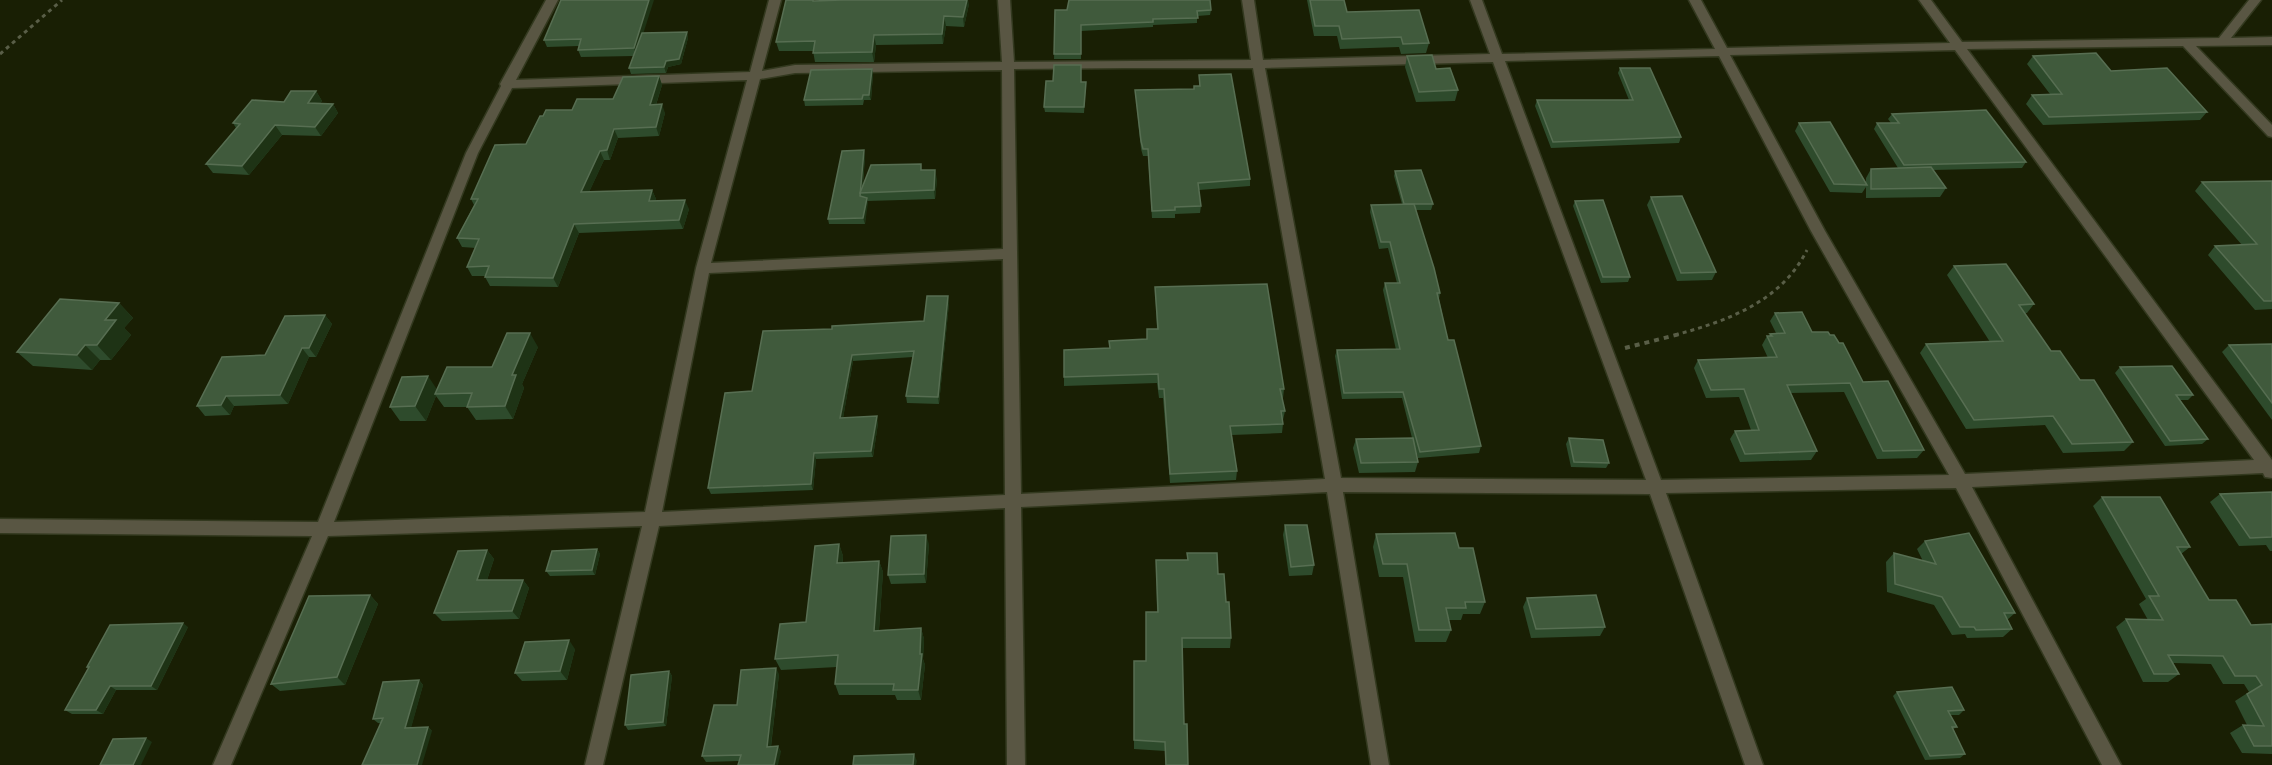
<svg xmlns="http://www.w3.org/2000/svg" width="2272" height="765" font-family="'Varela Round',sans-serif">
<rect width="100%" height="100%" fill="#191f04"/>
<g fill="none" stroke-linecap="round" stroke-linejoin="round">
<defs>
<path id="minor" d="M 546,0 L 558,0 L 516,80 L 750,72 L 769,0 L 781,0 L 762,71 L 795,65 L 1002,62 L 998,0 L 1010,0 L 1014,62 L 1251,60 L 1242,0 L 1254,0 L 1263,60 L 1490,54 L 1470,0 L 1482,0 L 1502,54 L 1715,49 L 1689,0 L 1701,0 L 1727,48 L 1950,43 L 1919,0 L 1931,0 L 1962,42 L 2219,38 L 2249,0 L 2261,0 L 2231,38 L 2272,37 L 2272,45 L 2196,46 L 2272,125 L 2272,137 L 2268,136 L 2183,46 L 1967,49 L 2272,460 L 2272,478 L 2265,477 L 2263,473 L 1972,487 L 2121,765 L 2102,765 L 1956,488 L 1666,493 L 1763,765 L 1745,765 L 1650,494 L 1343,492 L 1389,765 L 1371,765 L 1327,492 L 1021,507 L 1025,765 L 1007,765 L 1005,508 L 659,526 L 603,765 L 585,765 L 642,526 L 328,536 L 231,765 L 213,765 L 312,536 L 0,533 L 0,519 L 318,522 L 466,153 L 501,86 L 500,84 ZM 1955,50 L 2254,460 L 1965,474 L 1825,231 L 1730,55 ZM 1719,56 L 1811,231 L 1949,475 L 1661,480 L 1505,61 ZM 1493,62 L 1646,480 L 1341,478 L 1265,68 ZM 1124,68 L 1253,68 L 1325,479 L 1021,494 L 1014,69 ZM 1002,70 L 1003,249 L 711,263 L 760,79 L 795,73 ZM 747,80 L 696,268 L 645,512 L 334,522 L 478,153 L 512,88 ZM 1003,259 L 1005,495 L 662,512 L 709,273 Z"/>
</defs>
<!-- minor casing -->
<use href="#minor" stroke="#33391f" stroke-width="3"/>
<!-- path-far1 -->
<g stroke="#595e47" stroke-width="3" stroke-dasharray="4 4" stroke-linecap="butt">
<polyline points="0,54 62,0"/>
<path d="M 1675,335 C 1727,321 1781,302 1807,250"/>
</g>
<!-- path -->
<polyline stroke="#595e47" stroke-width="4" stroke-dasharray="5 5" stroke-linecap="butt" points="1625,348 1680,334"/>
<!-- minor -->
<use href="#minor" fill="#595643" fill-rule="evenodd"/>
</g>
<!-- wall -->
<g fill="#2e4b2c">
<polygon points="1307,0 1344,0 1347,12 1429,43 1426,53 1401,54 1399,47 1340,49 1337,36 1314,36"/>
<polygon points="814,1 969,4 964,27 946,26 943,44 876,45 874,62 815,62 813,51 779,51 776,42"/>
<polygon points="1055,10 1211,10 1210,15 1197,16 1197,23 1153,25 1153,27 1081,31 1081,59 1054,59"/>
<polygon points="687,32 688,38 681,64 668,67 666,73 631,74 629,68 634,56 581,57 578,50 579,46 547,47 544,40 643,33"/>
<polygon points="1407,56 1436,69 1458,90 1455,101 1416,102 1405,67"/>
<polygon points="2033,56 2111,71 2207,112 2200,120 2043,125 2026,104 2032,95 2050,94 2027,64"/>
<polygon points="1620,68 1681,137 1679,143 1551,148 1535,106 1537,100 1629,100 1618,73"/>
<polygon points="872,69 873,74 871,100 864,100 863,105 805,106 804,100"/>
<polygon points="1199,75 1250,179 1250,186 1199,190 1201,206 1200,213 1175,214 1175,218 1152,218 1148,156 1143,156 1141,149 1135,90 1194,89 1199,86"/>
<polygon points="659,76 662,85 656,105 665,113 659,136 618,138 610,160 604,160 589,192 652,190 656,199 655,201 689,209 683,229 579,233 558,287 490,286 485,277 486,276 472,276 467,267 476,248 462,247 457,238 474,205 471,199 526,144 543,116 572,110 613,99"/>
<polygon points="1081,82 1086,82 1084,113 1045,112 1044,107"/>
<polygon points="316,91 322,101 320,103 333,104 338,113 321,136 282,135 249,175 213,173 206,164 236,128 233,123 284,102"/>
<polygon points="1892,114 2026,162 2022,168 1933,170 1946,188 1940,197 1866,198 1866,187 1862,193 1830,192 1795,131 1799,123 1866,183 1866,178 1871,169 1898,168 1874,129 1877,123 1891,123 1888,119"/>
<polygon points="865,156 863,186 922,170 937,179 935,199 867,201 865,224 829,224 828,219"/>
<polygon points="1395,171 1433,204 1431,210 1416,210 1440,293 1439,299 1448,340 1481,446 1479,453 1418,458 1416,450 1418,462 1415,472 1359,473 1353,448 1356,439 1412,438 1402,398 1342,399 1335,356 1337,350 1396,350 1383,290 1385,283 1397,283 1388,248 1379,249 1370,212 1371,205 1402,204 1394,176"/>
<polygon points="2272,181 2272,309 2255,310 2208,255 2215,246 2242,245 2195,191 2202,182"/>
<polygon points="1651,197 1716,272 1712,280 1677,281 1647,205"/>
<polygon points="1575,201 1630,277 1628,282 1601,283 1573,206"/>
<polygon points="1954,266 2034,304 2027,313 2025,313 2051,351 2080,380 2133,442 2124,451 2063,453 2045,425 1966,429 1920,353 1926,344 1990,342 1947,275"/>
<polygon points="1155,287 1284,389 1283,398 1282,398 1285,411 1283,420 1283,424 1282,433 1232,435 1237,471 1236,480 1170,483 1163,398 1159,398 1157,383 1064,386 1064,377 1147,339 1147,329 1157,329"/>
<polygon points="119,303 133,318 124,328 131,335 111,360 100,360 92,370 33,366 17,352"/>
<polygon points="949,303 939,404 907,403 906,396 913,357 853,361 843,418 878,423 873,457 816,459 813,490 711,494 708,488 752,391 832,329 924,321"/>
<polygon points="1775,313 1812,332 1830,335 1839,343 1863,382 1924,450 1917,458 1877,459 1844,392 1790,393 1817,451 1811,460 1740,462 1730,439 1735,431 1751,430 1739,397 1706,398 1694,368 1698,360 1768,358 1762,345 1767,336 1769,336 1770,334 1776,333 1770,321"/>
<polygon points="325,315 332,324 316,357 309,357 288,404 234,406 230,415 205,416 197,406 265,355"/>
<polygon points="2272,344 2272,420 2222,352 2229,345"/>
<polygon points="538,347 522,384 524,388 513,419 476,420 467,407 444,407 436,396 426,421 400,421 390,407 437,389"/>
<polygon points="2120,367 2193,395 2188,400 2180,400 2208,439 2202,444 2165,446 2115,373"/>
<polygon points="1569,438 1609,463 1606,468 1571,467 1566,444"/>
<polygon points="2272,492 2272,551 2270,551 2266,545 2239,546 2210,502 2220,494"/>
<polygon points="2102,497 2190,547 2181,554 2209,600 2251,625 2272,624 2272,754 2242,753 2230,733 2243,725 2247,725 2235,701 2249,692 2244,684 2223,684 2211,664 2173,663 2179,674 2168,682 2143,682 2116,627 2126,619 2148,620 2139,604 2146,599 2093,506"/>
<polygon points="1285,525 1314,565 1312,575 1289,576 1283,535"/>
<polygon points="1376,534 1459,548 1485,602 1480,614 1463,614 1461,620 1449,620 1451,630 1446,642 1415,642 1403,577 1379,577 1373,547"/>
<polygon points="1925,541 2015,613 2007,620 2012,629 2003,637 1967,638 1965,634 1952,635 1934,605 1887,592 1886,562 1894,553 1923,561 1917,549"/>
<polygon points="839,544 843,556 843,563 879,561 883,572 879,630 921,628 924,639 923,659 925,665 921,700 897,700 895,695 839,695 835,684 837,667 781,670 775,659 806,622"/>
<polygon points="929,544 926,583 891,584 888,575"/>
<polygon points="597,549 600,554 595,575 550,576 546,571"/>
<polygon points="487,550 494,559 487,580 523,580 529,588 519,619 442,621 434,613"/>
<polygon points="1187,553 1218,574 1226,602 1231,638 1230,648 1182,648 1184,724 1188,765 1165,765 1165,751 1134,749 1134,661 1146,661 1157,612 1156,560 1187,560"/>
<polygon points="370,595 378,604 345,685 280,691 271,684"/>
<polygon points="1527,598 1605,627 1600,636 1531,638 1523,607"/>
<polygon points="188,627 157,690 116,690 103,714 72,714 65,710 89,668 87,667"/>
<polygon points="575,649 567,680 522,681 515,673"/>
<polygon points="669,671 672,676 666,726 628,730 625,725"/>
<polygon points="779,674 771,747 778,746 781,752 739,761 706,762 702,756 737,705"/>
<polygon points="419,680 423,685 411,727 428,727 432,731 378,723 373,719"/>
<polygon points="1897,692 1964,710 1959,715 1950,715 1957,727 1953,729 1965,754 1960,758 1925,760 1893,696"/>
</g>
<!-- shaded-wall -->
<g fill="#1e3315">
<polygon points="649,0 654,0 636,56 634,48"/>
<polygon points="966,0 968,0 969,4 964,27 963,17"/>
<polygon points="944,16 946,26 943,44 942,34"/>
<polygon points="687,32 688,38 681,64 668,67 666,73 664,67 666,61"/>
<polygon points="874,35 876,45 874,62 872,52"/>
<polygon points="872,69 873,74 871,100 869,95"/>
<polygon points="659,76 662,85 653,114 650,105"/>
<polygon points="316,91 322,101 314,112 308,103"/>
<polygon points="333,104 338,113 321,136 315,127"/>
<polygon points="662,104 665,113 659,136 656,127"/>
<polygon points="275,125 282,135 249,175 242,166"/>
<polygon points="614,129 618,138 610,160 607,150"/>
<polygon points="864,150 865,156 862,192 860,193"/>
<polygon points="600,151 604,160 585,201 581,192"/>
<polygon points="935,170 937,179 935,199 934,190"/>
<polygon points="652,190 656,199 653,210 649,201"/>
<polygon points="867,198 868,203 865,224 863,218"/>
<polygon points="685,200 689,209 683,229 679,220"/>
<polygon points="574,224 579,233 558,287 553,278"/>
<polygon points="948,296 949,303 939,404 938,397"/>
<polygon points="119,303 133,318 124,328 131,335 111,360 97,345 105,320"/>
<polygon points="325,315 332,324 316,357 309,348"/>
<polygon points="530,333 538,347 522,384 524,388 513,419 505,406 512,375"/>
<polygon points="85,345 100,360 92,370 77,355"/>
<polygon points="302,348 309,357 288,404 280,395"/>
<polygon points="852,355 853,361 842,424 840,418"/>
<polygon points="428,376 438,391 435,394 436,396 426,421 415,406"/>
<polygon points="226,396 234,406 230,415 221,405"/>
<polygon points="877,416 878,423 873,457 871,451"/>
<polygon points="814,453 816,459 813,490 811,484"/>
<polygon points="926,535 929,544 926,583 924,574"/>
<polygon points="839,544 843,556 842,575 837,563"/>
<polygon points="597,549 600,554 595,575 592,570"/>
<polygon points="487,550 494,559 484,589 477,580"/>
<polygon points="879,561 883,572 878,642 874,631"/>
<polygon points="523,580 529,588 519,619 512,611"/>
<polygon points="370,595 378,604 345,685 337,677"/>
<polygon points="183,623 188,627 157,690 151,686"/>
<polygon points="921,628 924,639 923,659 925,665 921,700 918,690"/>
<polygon points="569,640 575,649 567,680 560,671"/>
<polygon points="776,668 779,674 770,753 767,747"/>
<polygon points="669,671 672,676 666,726 663,722"/>
<polygon points="419,680 423,685 410,732 405,728"/>
<polygon points="110,686 116,690 103,714 96,710"/>
<polygon points="428,727 432,731 422,765 417,765"/>
<polygon points="146,738 152,742 141,765 133,765"/>
<polygon points="778,746 781,752 778,765 774,765"/>
<polygon points="914,754 917,761 916,765 913,765"/>
</g>
<!-- building -->
<g fill="#405a3c" stroke="#576e52" stroke-width="1.5">
<polygon points="561,0 649,0 634,48 578,50 581,39 544,40"/>
<polygon points="786,0 813,0 813,1 843,0 967,0 963,17 944,16 942,34 874,35 872,52 813,53 815,41 776,42"/>
<polygon points="1069,0 1210,0 1211,10 1197,11 1198,18 1153,19 1153,22 1081,25 1081,54 1054,54 1055,10 1067,10"/>
<polygon points="1310,0 1344,0 1347,12 1419,10 1429,43 1403,44 1401,37 1342,39 1339,26 1315,26"/>
<polygon points="687,32 679,59 666,61 664,67 629,68 642,33"/>
<polygon points="2096,53 2111,71 2167,68 2207,112 2049,117 2032,95 2062,94 2033,56"/>
<polygon points="1432,55 1436,69 1450,68 1458,90 1419,92 1407,56"/>
<polygon points="1054,65 1081,65 1081,82 1086,82 1084,107 1044,107 1046,81 1053,81"/>
<polygon points="1620,68 1650,68 1681,137 1553,142 1537,100 1633,100"/>
<polygon points="872,69 869,95 863,95 862,99 804,100 811,70"/>
<polygon points="1231,74 1250,179 1198,183 1201,206 1175,207 1175,210 1152,211 1148,149 1143,149 1141,141 1135,90 1194,89 1194,86 1200,86 1199,75"/>
<polygon points="659,76 650,105 662,104 656,127 614,129 607,150 600,151 581,192 652,190 649,201 685,200 679,220 574,224 553,278 485,277 489,266 467,267 479,239 457,238 478,199 471,199 495,145 526,144 540,116 543,116 546,110 572,110 577,99 613,99 623,77"/>
<polygon points="291,91 316,91 308,103 333,104 315,127 275,125 242,166 206,164 240,124 233,123 252,100 284,102"/>
<polygon points="1986,110 2026,162 1904,165 1877,123 1899,123 1892,114"/>
<polygon points="1830,122 1867,185 1834,184 1799,123"/>
<polygon points="864,150 860,196 867,198 863,218 828,219 842,151"/>
<polygon points="921,164 921,170 935,170 934,190 860,193 871,165"/>
<polygon points="1931,167 1946,188 1871,189 1871,169"/>
<polygon points="1421,170 1433,204 1404,204 1395,171"/>
<polygon points="2272,181 2272,301 2264,301 2215,246 2257,244 2202,182"/>
<polygon points="1682,196 1716,272 1681,273 1651,197"/>
<polygon points="1603,200 1630,277 1603,277 1575,201"/>
<polygon points="1414,204 1434,268 1440,293 1437,293 1448,340 1454,340 1481,446 1420,452 1403,392 1344,393 1337,350 1400,349 1385,283 1400,283 1390,242 1381,242 1371,205"/>
<polygon points="2006,264 2034,304 2019,305 2051,351 2060,351 2080,380 2094,380 2133,442 2072,444 2053,416 1974,420 1926,344 2003,341 1954,266"/>
<polygon points="1267,284 1284,389 1280,389 1285,411 1281,411 1283,424 1230,426 1237,471 1170,474 1164,389 1159,389 1158,374 1064,377 1064,350 1110,348 1109,341 1147,339 1147,329 1158,329 1155,287"/>
<polygon points="927,296 948,296 938,397 906,396 914,351 852,355 840,418 877,416 871,451 814,453 811,484 708,488 725,393 752,391 763,331 832,329 832,326 924,321"/>
<polygon points="60,299 119,303 105,320 116,320 97,345 85,345 77,355 17,352"/>
<polygon points="1802,312 1812,332 1828,332 1830,335 1834,335 1839,343 1843,343 1863,382 1888,381 1924,450 1883,451 1850,383 1787,385 1817,451 1745,454 1735,431 1759,430 1744,389 1711,390 1698,360 1777,357 1767,336 1772,336 1770,334 1785,333 1775,313"/>
<polygon points="325,315 309,348 302,348 280,395 226,396 221,405 197,406 222,357 265,355 285,316"/>
<polygon points="507,333 530,333 512,375 516,375 505,406 467,407 472,393 435,394 447,367 492,367"/>
<polygon points="2272,344 2272,403 2229,345"/>
<polygon points="2172,366 2193,395 2176,395 2208,439 2170,441 2120,367"/>
<polygon points="428,376 415,406 390,407 402,377"/>
<polygon points="1413,438 1418,462 1361,463 1356,439"/>
<polygon points="1569,438 1603,440 1609,463 1574,462"/>
<polygon points="2272,492 2272,537 2250,538 2220,494"/>
<polygon points="2102,497 2160,497 2190,547 2177,547 2209,600 2236,600 2251,625 2272,624 2272,746 2254,746 2243,725 2264,726 2247,694 2262,685 2256,676 2235,676 2223,656 2168,655 2179,674 2154,674 2126,619 2163,620 2149,596 2159,596"/>
<polygon points="1285,525 1307,525 1314,565 1291,567"/>
<polygon points="1455,533 1459,548 1473,548 1485,602 1465,602 1466,608 1446,608 1451,630 1419,630 1407,564 1383,564 1376,534"/>
<polygon points="1969,533 2015,613 2004,613 2012,629 1976,630 1974,627 1960,627 1942,597 1895,584 1894,553 1936,564 1925,541"/>
<polygon points="926,535 924,574 888,575 891,536"/>
<polygon points="839,544 837,563 879,561 874,631 921,628 920,654 922,654 918,690 893,690 894,684 835,684 838,655 775,659 780,624 806,622 815,546"/>
<polygon points="597,549 592,570 546,571 552,551"/>
<polygon points="487,550 477,580 523,580 512,611 434,613 458,551"/>
<polygon points="1187,553 1217,553 1218,574 1224,574 1226,602 1229,602 1231,638 1182,638 1184,724 1187,724 1188,765 1166,765 1165,742 1134,740 1134,661 1146,661 1146,612 1158,612 1156,560 1188,560"/>
<polygon points="370,595 337,677 271,684 309,596"/>
<polygon points="1596,595 1605,627 1536,629 1527,598"/>
<polygon points="183,623 151,686 110,686 96,710 65,710 89,667 87,667 110,625"/>
<polygon points="569,640 560,671 515,673 525,642"/>
<polygon points="776,668 767,747 778,746 774,765 738,765 741,755 702,756 714,705 737,705 741,670"/>
<polygon points="669,671 663,722 625,725 631,675"/>
<polygon points="419,680 405,728 428,727 417,765 362,765 383,718 373,719 383,682"/>
<polygon points="1952,687 1964,710 1948,711 1957,727 1952,727 1965,754 1930,756 1897,692"/>
<polygon points="146,738 133,765 100,765 113,739"/>
<polygon points="914,754 913,765 853,765 854,756"/>
</g>
</svg>
